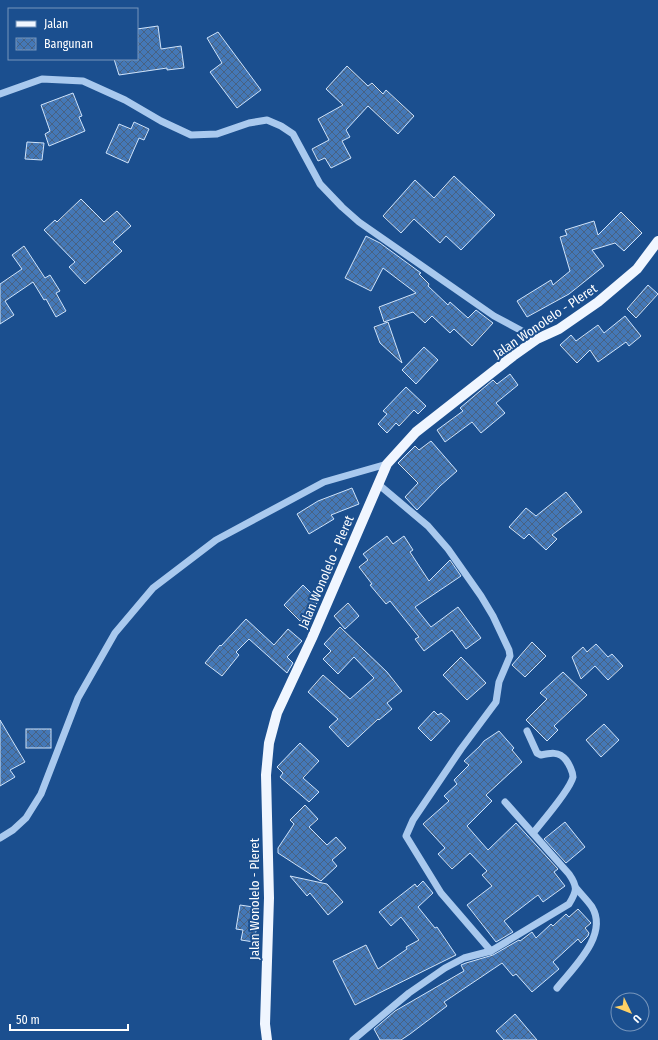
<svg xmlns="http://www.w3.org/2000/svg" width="658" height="1040" font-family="'Fira Sans Condensed',sans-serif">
<defs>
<pattern id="building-cross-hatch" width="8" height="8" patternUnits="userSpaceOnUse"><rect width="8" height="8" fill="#4478b7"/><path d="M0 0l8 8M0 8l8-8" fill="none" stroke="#486282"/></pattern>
</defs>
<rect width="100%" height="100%" fill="#1b4f8f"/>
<!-- building -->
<g fill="url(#building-cross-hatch)" stroke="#cfe3fa">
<polygon points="158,26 161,49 181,46 184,68 167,70 167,68 119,75 114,59 137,59 137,29"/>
<polygon points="218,32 261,90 237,108 210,72 222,63 207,38"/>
<polygon points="347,66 368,86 372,83 383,94 386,90 414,116 398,134 368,106 346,130 350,137 342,141 351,158 331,168 325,158 318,161 312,149 329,140 318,119 343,105 326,89"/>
<polygon points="73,93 82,116 79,117 85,131 49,146 45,134 50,131 41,105"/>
<polygon points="134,122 149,129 144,140 139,138 128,163 106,153 119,124 131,129"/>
<polygon points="27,142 44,143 42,160 25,159"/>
<polygon points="454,176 495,215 461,250 446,236 440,243 414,219 401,233 383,216 415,180 434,198"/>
<polygon points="81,199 104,222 117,211 131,226 113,242 122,251 85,284 69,267 75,262 44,230 55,220 57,222"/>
<polygon points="621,212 642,233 624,251 615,243 592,250 604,266 569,294 527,317 517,301 551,280 553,285 570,271 560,237 567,235 565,230 594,221 598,235"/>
<polygon points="366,236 380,243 421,273 419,274 429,284 428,286 448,305 450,302 468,318 476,310 493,323 472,346 454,329 450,333 432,316 425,323 413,312 384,322 379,307 416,293 383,268 371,291 345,278"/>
<polygon points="24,246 45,278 50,275 60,291 56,293 66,311 56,317 46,299 44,300 33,282 5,301 14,315 0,324 0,284 22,269 12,255"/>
<polygon points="648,285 658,294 636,318 627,309"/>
<polygon points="625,316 641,336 629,346 626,342 598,362 590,350 577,363 560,345 571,335 576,341 598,325 604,333"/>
<polygon points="388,322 402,363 380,343 374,327"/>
<polygon points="424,347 438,360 416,384 402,370"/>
<polygon points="510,374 518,385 496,403 505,413 481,433 472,422 445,442 437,430 463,411 460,408 493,380 497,384"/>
<polygon points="406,387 426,406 418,414 414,410 399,426 396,423 387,433 378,424 387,414 383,411"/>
<polygon points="431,441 457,471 440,486 417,510 405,497 418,483 398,463 415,446 419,450"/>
<polygon points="352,488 359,504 331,515 334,519 309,534 297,514 318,501"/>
<polygon points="566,492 582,512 552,535 557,539 546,550 529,534 524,539 509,527 526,508 536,516"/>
<polygon points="387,536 393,544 404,536 413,550 410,552 429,581 450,560 461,576 415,607 431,627 458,607 481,638 466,649 452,630 424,651 415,639 419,637 390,601 386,604 370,585 372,584 359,567 368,560 363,554"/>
<polygon points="303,585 319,601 300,621 284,605"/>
<polygon points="348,603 359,616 345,629 334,616"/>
<polygon points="246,619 274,645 288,629 302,641 287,657 293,663 287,673 249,639 236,652 239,655 222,676 205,663 220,645 221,646"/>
<polygon points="340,627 387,672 402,691 387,703 392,709 379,720 378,719 348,747 329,727 338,719 308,692 323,675 350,699 374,678 354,657 338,674 323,659 331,651 324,644"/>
<polygon points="532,642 546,656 525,677 512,665"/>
<polygon points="596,644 608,657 612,654 623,666 608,680 595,666 581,679 572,657 583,647 587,652"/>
<polygon points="461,657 486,683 467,700 443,675"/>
<polygon points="563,672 587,695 554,726 558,730 547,741 526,720 547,699 540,693"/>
<polygon points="434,711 438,715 441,713 450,721 431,741 418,728"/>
<polygon points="0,720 25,762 10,770 15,777 0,786"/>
<polygon points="604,724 619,740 601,757 586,740"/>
<rect x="26" y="729" width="25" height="19"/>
<polygon points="499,731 514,748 512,750 522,762 486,795 492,801 467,826 488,850 516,823 558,869 554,872 565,886 543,902 538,895 504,921 513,932 496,942 467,905 492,886 482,875 487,871 470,853 452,869 438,854 445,848 423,824 449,801 444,796 457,784 454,780 469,765 464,761 480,746 484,741"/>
<polygon points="300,743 319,761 303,778 319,792 309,802 280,777 283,773 277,767"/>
<polygon points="305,805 318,819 309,827 327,845 336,837 346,848 332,860 337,866 321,881 278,853 278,848 294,824 290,820"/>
<polygon points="565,822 585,847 566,863 544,839"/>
<polygon points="290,876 327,884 343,902 328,915 310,893 307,896"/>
<polygon points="423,881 433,893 418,907 435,928 437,927 456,955 355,1005 333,961 366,945 378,969 407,949 406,947 419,940 401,917 391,926 379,912 415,884 417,887"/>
<polygon points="240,905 260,908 254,942 241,940 243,930 236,929"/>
<polygon points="578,909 591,923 585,928 589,933 588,936 581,943 578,939 553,962 559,969 532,992 516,974 513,976 502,963 444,1002 447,1006 410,1034 401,1040 380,1040 374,1029 395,1011 464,971 461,965 466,963 493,955 519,940 520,941 532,932 536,938 551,924 553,926 566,914 569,917"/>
<polygon points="515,1014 537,1040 504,1040 496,1031"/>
</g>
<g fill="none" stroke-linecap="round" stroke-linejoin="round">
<!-- minor -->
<g stroke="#a9c9ee" stroke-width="7">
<polyline points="0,94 42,79 83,81 125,100 161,121 191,135 217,134 249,123 267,120 281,126 293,134 320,184 342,207 359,222 494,316 537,339"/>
<polyline points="378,484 428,526 448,549 481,596 493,616 509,650 510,656 499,682 496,702 461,749 413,820 406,836 441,893 491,951"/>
<path d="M 527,731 L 537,753 L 541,755 C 550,753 559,751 566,760 C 569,764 573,772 573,777 C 570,790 542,822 533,833"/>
<polyline points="0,838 13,830 26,818 41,794 78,698 115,633 153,588 216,540 324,482 387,464"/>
<path d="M 557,988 C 573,968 609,935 592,907 C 588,901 581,894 576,888"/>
<path d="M 353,1040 L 409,993 L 445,968 L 464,958 L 491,951 L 569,904 C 577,891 578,887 569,874 L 505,802"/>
</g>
<!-- major -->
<polyline stroke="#f0f6ff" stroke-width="10" points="267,1040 265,1024 269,898 266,775 269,743 277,713 312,638 387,464 416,432 513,356 537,339 559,329 598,302 637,269 658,241"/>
</g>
<g text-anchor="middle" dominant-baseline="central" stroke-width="4" stroke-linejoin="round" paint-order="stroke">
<!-- street labels -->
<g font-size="13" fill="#fff" stroke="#1b4f8f">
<text transform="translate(545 321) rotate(-34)">Jalan Wonolelo - Pleret</text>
<text transform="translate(326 572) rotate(-67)">Jalan Wonolelo - Pleret</text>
<text transform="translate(254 899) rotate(-90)">Jalan Wonolelo - Pleret</text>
</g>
</g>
<!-- legend -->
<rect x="8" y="8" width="130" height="52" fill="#1b4f8f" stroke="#7695bc"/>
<rect x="16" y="21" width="20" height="6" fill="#f0f6ff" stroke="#7695bc"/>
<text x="44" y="28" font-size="12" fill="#ffffff">Jalan</text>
<rect x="16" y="38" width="20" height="12" fill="url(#building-cross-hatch)" stroke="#7695bc"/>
<text x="44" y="48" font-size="12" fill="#ffffff">Bangunan</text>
<!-- north arrow -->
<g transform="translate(630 1012) rotate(133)"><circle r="19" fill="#1b4f8f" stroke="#7695bc"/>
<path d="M0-3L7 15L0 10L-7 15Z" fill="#ffd166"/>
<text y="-6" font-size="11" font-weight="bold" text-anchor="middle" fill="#ffffff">U</text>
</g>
<!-- scale -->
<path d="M10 1024v6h118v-6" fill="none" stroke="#ffffff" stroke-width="2"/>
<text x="16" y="1024" font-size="12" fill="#ffffff" stroke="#1b4f8f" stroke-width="3" paint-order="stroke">50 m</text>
</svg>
